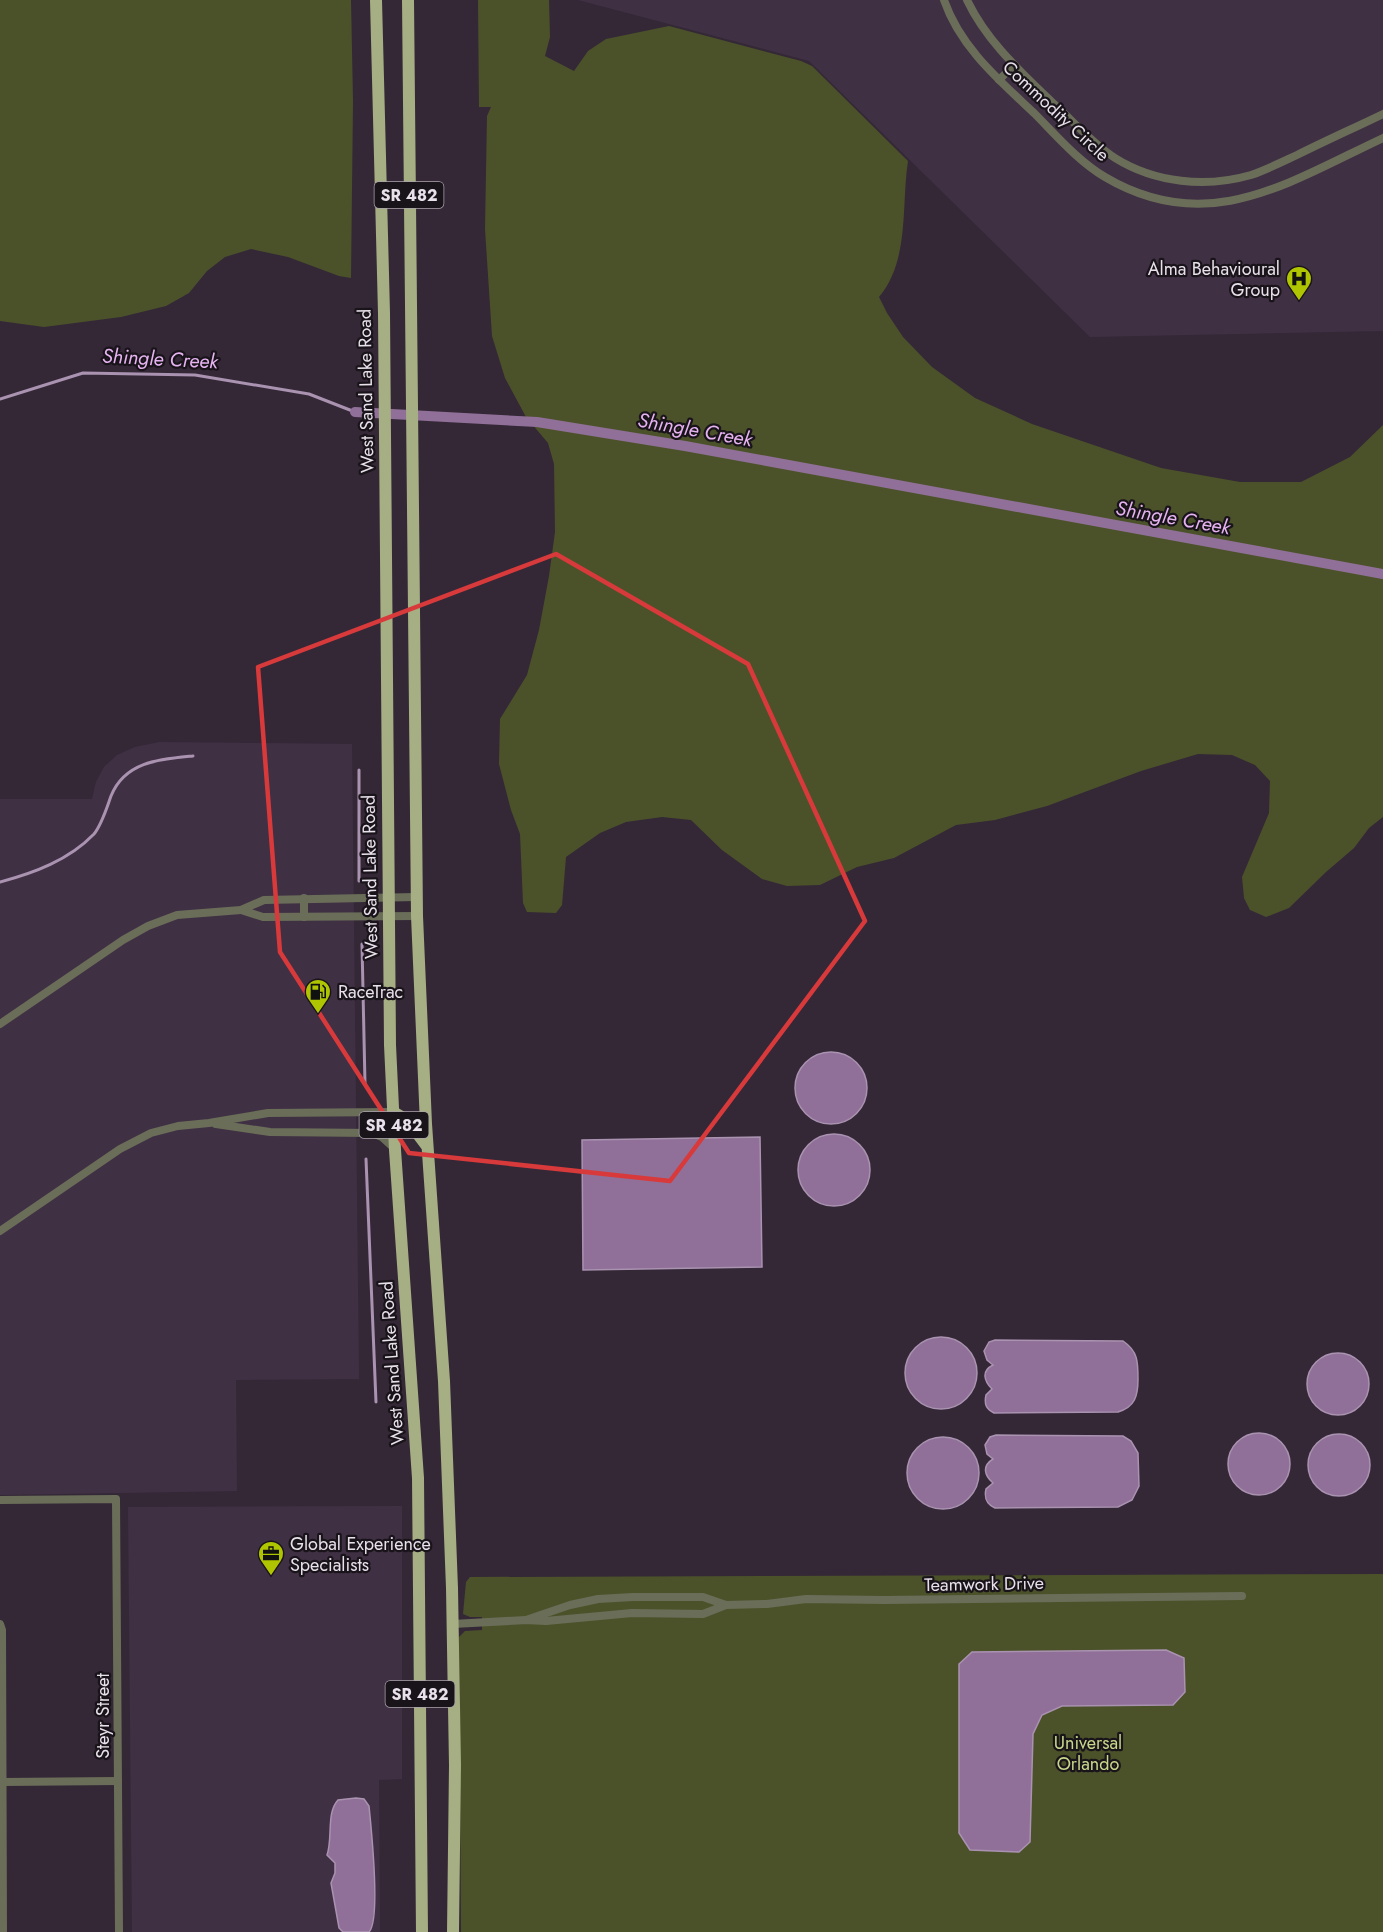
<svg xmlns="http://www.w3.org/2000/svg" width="1383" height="1932" font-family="Jost,sans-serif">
<rect width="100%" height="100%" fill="#342837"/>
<!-- built -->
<g fill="#403044">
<polygon points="578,0 1383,0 1383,331 1090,337 809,61"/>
<polygon points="160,742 352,744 359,1379 236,1380 237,1491 0,1495 0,799 92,799 96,782 104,767 117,755 135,747"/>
<polygon points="402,1506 402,1779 379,1780 380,1932 132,1932 128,1507"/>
</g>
<!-- green -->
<g fill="#4b522a">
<polygon points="0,0 351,0 353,101 351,278 339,276 288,257 251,249 225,257 207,271 189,293 166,306 121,317 44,327 0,321"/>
<path d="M 478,0 L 549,0 L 550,37 L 545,56 L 574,71 L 588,51 L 606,39 L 669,26 L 801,61 L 812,66 L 908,161 C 901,206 910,260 879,297 L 887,313 L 903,337 L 932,367 L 975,398 L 1032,424 L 1161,468 L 1240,482 L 1301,482 L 1350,457 L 1383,425 L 1383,817 L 1369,828 L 1354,848 L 1326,872 L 1289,908 L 1266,917 L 1250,910 L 1244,898 L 1242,877 L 1269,813 L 1270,781 L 1255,765 L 1232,755 L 1198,754 L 1141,771 L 1047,806 L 995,820 L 956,825 L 894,858 L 857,867 L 820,885 L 787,886 L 762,879 L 722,850 L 691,820 L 662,817 L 626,822 L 600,833 L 566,857 L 562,905 L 556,913 L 527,912 L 523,903 L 520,834 L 511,810 L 499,764 L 500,719 L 527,675 L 539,630 L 549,576 L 555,532 L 554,464 L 548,443 L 526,417 L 505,378 L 492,336 L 485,229 L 487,116 L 491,107 L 479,107 Z"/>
<polygon points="1383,1574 1383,1932 461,1932 459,1643 459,1637 465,1631 482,1630 482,1617 470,1617 463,1614 466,1582 470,1577"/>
</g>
<!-- water -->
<g fill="#907098" stroke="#aa92b1" stroke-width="1.5">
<circle cx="831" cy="1088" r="36"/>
<circle cx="834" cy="1170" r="36"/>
<polygon points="760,1137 762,1267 583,1270 582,1140"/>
<circle cx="941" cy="1373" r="36"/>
<path d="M 995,1340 L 1123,1341 C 1138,1351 1138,1362 1138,1379 C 1138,1396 1135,1407 1118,1412 L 994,1413 C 986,1409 984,1404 986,1395 L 992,1389 C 984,1381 981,1371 993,1365 L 987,1360 L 984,1351 L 989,1342 Z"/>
<circle cx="1338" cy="1384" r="31"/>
<circle cx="1259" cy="1464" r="31"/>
<circle cx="1339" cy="1465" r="31"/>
<path d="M 996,1435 L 1123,1436 L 1131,1441 L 1138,1453 L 1139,1486 L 1132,1500 L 1118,1507 L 995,1508 C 986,1504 984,1498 986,1489 L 993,1483 C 984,1475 982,1466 993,1459 L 987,1454 L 985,1445 L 990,1437 Z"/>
<circle cx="943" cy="1473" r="36"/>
<polygon points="1166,1650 1184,1658 1185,1692 1173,1705 1062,1706 1042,1715 1033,1734 1030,1842 1019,1852 970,1850 959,1833 959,1664 972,1652"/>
<path d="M 356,1798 L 364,1799 L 369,1806 C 371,1826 381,1920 369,1932 L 343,1932 L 339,1928 L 331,1883 L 335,1873 L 335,1863 L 327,1855 C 333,1838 326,1813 338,1800 Z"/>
</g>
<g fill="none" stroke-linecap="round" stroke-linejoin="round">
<!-- stream -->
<g stroke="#aa92b1" stroke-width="3">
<polyline points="0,399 83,373 195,375 309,394 355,412"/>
<polyline points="359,770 359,881"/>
<path d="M 0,882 C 34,873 69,860 94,834 C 102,824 107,807 111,796 C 125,761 161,759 193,756"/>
<polyline points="362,944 365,1084"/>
<polyline points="366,1159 376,1402"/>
</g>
<!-- canal -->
<polyline stroke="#907098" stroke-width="10" points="355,412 537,422 685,446 1383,574"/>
<!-- street -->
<g stroke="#6a6e59" stroke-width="8">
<path d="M 944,0 C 960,47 999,80 1034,113 C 1056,135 1078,161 1105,177 C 1208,238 1289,182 1383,138"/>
<path d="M 967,0 C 987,42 1021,72 1054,104 C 1074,122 1092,143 1115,158 C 1155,183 1206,188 1251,175 C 1266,170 1282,162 1297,155 C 1325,141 1354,128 1383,114"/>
<polyline points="999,80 1014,65"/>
<polyline points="304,898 304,917"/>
<polyline points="241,910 263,917 417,916"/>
<polyline points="0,1024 123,940 148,926 177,915 241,910 264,900 416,897"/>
<polyline points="216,1124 270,1132 372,1133 382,1137 394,1148"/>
<polyline points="0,1231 120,1149 151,1133 178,1126 209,1123 268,1113 393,1112"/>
<polyline points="0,1500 116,1499 119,1932"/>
<polyline points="526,1620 570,1605 598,1599 633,1597 703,1597 726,1605 767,1604 806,1599 884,1600 1242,1596"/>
<polyline points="0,1624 2,1630 3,1932"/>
<polyline points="453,1624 526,1620 546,1621 632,1613 703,1614 726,1605"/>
<polyline points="2,1782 118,1781"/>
</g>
<!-- primary -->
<g stroke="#a6ae83" stroke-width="12">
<polyline points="376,0 384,313 390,1045 395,1150 418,1478 422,1932"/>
<polyline points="408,0 417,916 426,1124 444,1381 452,1588 455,1765 453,1932"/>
<polyline points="393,1112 408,1121 426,1145"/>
</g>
</g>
<!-- marked area -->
<path fill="none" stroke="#d83a3b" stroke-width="4.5" stroke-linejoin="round" d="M 556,554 L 748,664 L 865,921 L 670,1181 L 409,1153 L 280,952 L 258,667 Z"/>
<!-- icons -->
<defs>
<symbol id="hospital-pin" viewBox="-11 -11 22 30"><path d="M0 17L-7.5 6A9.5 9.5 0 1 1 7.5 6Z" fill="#b0c501" stroke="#19131a"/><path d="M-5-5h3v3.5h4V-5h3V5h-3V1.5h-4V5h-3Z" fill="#111"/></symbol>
<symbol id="fuel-pin" viewBox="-11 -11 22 30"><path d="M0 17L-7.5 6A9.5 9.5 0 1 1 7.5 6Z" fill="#b0c501" stroke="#19131a"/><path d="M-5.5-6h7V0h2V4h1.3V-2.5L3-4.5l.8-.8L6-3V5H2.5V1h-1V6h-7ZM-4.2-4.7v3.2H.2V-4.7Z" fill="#111"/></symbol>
<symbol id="office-pin" viewBox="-11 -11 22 30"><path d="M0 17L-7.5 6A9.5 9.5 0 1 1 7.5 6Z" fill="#b0c501" stroke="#19131a"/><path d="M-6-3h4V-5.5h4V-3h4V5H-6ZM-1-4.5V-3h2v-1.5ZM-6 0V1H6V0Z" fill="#111"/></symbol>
</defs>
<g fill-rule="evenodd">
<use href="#hospital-pin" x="1284" y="264" width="30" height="40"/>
<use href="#fuel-pin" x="303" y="977" width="30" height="40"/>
<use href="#office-pin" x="256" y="1539" width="30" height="40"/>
</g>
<g text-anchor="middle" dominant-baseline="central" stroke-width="4.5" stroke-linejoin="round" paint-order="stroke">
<!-- shield labels -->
<g fill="#19131a" stroke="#aaa2ac" stroke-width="1.5">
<rect x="374.5" y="182" width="69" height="26" rx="4.5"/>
<rect x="359.5" y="1112" width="69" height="26" rx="4.5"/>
<rect x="385.5" y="1681" width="69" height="26" rx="4.5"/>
</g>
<g font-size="16" font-weight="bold" fill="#e8e0ea">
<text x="409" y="195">SR 482</text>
<text x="394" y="1125">SR 482</text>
<text x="420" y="1694">SR 482</text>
</g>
<!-- street labels -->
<g font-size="18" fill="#e8e0ea" stroke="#19131a">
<text transform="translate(1056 111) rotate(43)">Commodity Circle</text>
<text transform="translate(366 391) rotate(-91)">West Sand Lake Road</text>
<text transform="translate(370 877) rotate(-91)">West Sand Lake Road</text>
<text transform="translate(392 1363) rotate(-94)">West Sand Lake Road</text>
<text transform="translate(984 1584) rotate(-1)">Teamwork Drive</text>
<text transform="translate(103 1716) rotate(-90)">Steyr Street</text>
</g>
<!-- poi labels -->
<g font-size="18" fill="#e8e0ea" stroke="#19131a" text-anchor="start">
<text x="1280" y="269" text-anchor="end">Alma Behavioural<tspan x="1280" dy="21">Group</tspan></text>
<text x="338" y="992">RaceTrac</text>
<text x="290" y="1544">Global Experience<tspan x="290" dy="21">Specialists</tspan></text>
</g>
<!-- park labels -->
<g font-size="18" fill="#c8d78a" stroke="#19131a">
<text x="1088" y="1743">Universal<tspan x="1088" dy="21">Orlando</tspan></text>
</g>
<!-- water labels -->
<g font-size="20" font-style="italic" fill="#e6b3f1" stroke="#19131a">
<text transform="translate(160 359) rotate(3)">Shingle Creek</text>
<text transform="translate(695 430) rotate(10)">Shingle Creek</text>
<text transform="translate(1173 518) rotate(10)">Shingle Creek</text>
</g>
</g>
</svg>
